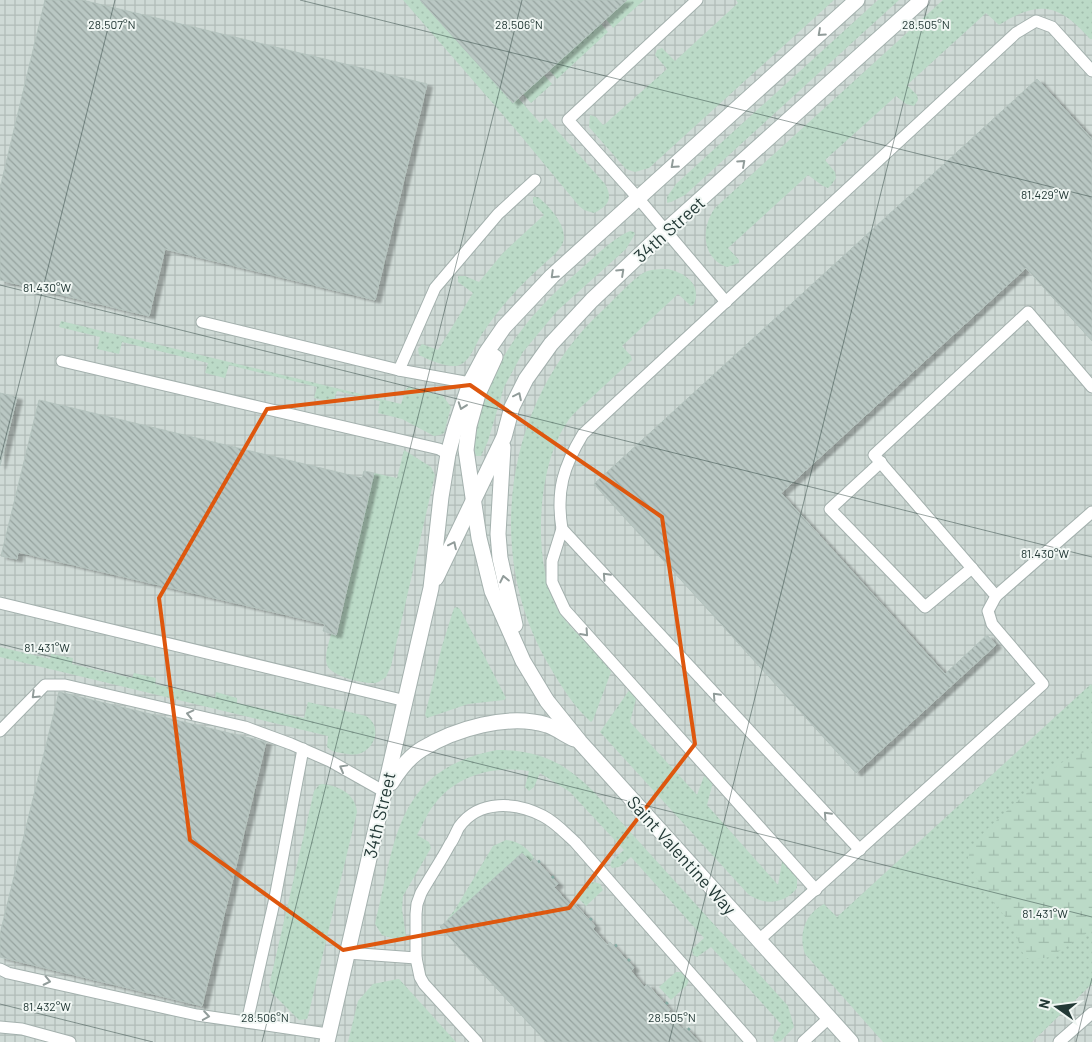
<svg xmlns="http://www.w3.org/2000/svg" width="1092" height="1042" font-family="Barlow,sans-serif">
<defs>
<pattern id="industrial-grid" width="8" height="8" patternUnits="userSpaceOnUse" patternTransform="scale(1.25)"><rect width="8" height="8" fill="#cfdad6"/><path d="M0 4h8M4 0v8" fill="none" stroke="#b1bcb8"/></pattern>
<pattern id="grass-dots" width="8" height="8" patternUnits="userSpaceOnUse" patternTransform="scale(1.25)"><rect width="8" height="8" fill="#bbdac7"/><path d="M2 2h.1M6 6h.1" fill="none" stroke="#a0bcac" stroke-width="1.8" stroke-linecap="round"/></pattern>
<pattern id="wetland-marsh" width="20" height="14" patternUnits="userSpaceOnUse" patternTransform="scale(1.25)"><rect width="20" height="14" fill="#bbdac7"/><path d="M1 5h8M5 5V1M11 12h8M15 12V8" fill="none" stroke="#a0bcac"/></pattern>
<pattern id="building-back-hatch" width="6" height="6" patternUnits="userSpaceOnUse" patternTransform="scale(1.25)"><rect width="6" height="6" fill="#b9c7c3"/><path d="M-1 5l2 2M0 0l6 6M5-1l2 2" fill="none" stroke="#96a39f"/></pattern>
<filter id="shadow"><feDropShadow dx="5.5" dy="3" stdDeviation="1" flood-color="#0004"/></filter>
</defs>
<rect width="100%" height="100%" fill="#e1eae7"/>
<!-- industrial -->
<rect fill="url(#industrial-grid)" x="0" y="0" width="1092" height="1042"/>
<!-- grass -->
<g fill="url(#grass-dots)">
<path d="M 403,0 L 420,0 L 513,103 L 518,98 L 540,123 L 546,118 L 605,184 C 613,198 609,206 594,213 L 584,210 L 579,206 L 516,130 Z"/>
<polygon points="627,0 644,0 613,28 606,19"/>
<polygon points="736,0 834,0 649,168 635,172 626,169 589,127 590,115 596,117 603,125 605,124 667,69 655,55 657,50 662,48 675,61 738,3"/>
<polygon points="878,0 899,0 685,195 671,202 667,203 667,197 676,184"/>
<path d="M 943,0 L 1092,0 L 1092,39 L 1090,39 C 1059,3 1038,0 999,25 L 986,13 L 907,85 L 917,95 L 918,100 L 914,106 L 906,104 L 896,96 L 825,160 L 835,172 L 836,178 L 832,184 L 828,188 L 823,186 L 808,175 L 728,248 L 739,260 L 739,263 L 727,267 C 701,258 701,227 715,208 Z"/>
<polygon points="601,24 608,32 557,79 549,70"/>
<polygon points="544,75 552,84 531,103 523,94"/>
<path d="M 533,197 L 538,197 C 548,205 564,222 564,237 C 564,244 559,249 555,254 C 527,278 502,303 482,334 C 475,344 470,364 456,366 C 445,367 429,360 419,355 L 418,349 L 422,344 L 438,350 L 473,293 L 458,282 L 458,276 L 465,276 L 479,282 L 503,253 L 544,215 L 533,203 Z"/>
<path d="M 630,231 L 634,232 L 635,234 L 626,249 L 557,311 L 523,352 L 504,387 L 488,441 L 481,456 L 476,456 C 472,443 477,427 480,415 C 497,350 534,310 582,268 C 598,254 612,239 630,231 Z"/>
<path d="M 668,269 C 685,273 702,284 694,304 L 691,306 L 678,294 L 622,346 L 631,356 L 632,360 C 618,373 604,386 590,399 C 582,406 572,414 566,424 C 537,468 532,561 557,608 C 570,632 597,648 611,672 L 593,720 L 591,722 C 574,707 561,686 550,667 C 482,554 505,399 603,310 C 614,300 632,279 645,272 C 652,269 660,269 668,269 Z"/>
<polygon points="61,321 401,404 406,389 409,387 443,396 451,407 444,433 440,435 434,436 402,419 378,413 380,401 337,391 333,402 314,398 317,387 229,365 225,378 205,373 208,363 122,342 119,354 97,349 100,337 59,327"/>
<path d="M 404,450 L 431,467 L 435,475 L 391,666 L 386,677 C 382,680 377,684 372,683 C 361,683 331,676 327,665 C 324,655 329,643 331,634 L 337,635 L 374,473 L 397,478 Z"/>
<polygon points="457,607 460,609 506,698 504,700 468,704 427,718 425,715 442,646 454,608"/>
<path d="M 0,647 L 50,659 L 51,654 L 73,658 L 72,664 L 132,678 L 134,673 L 156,678 L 155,684 L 215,698 L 216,692 L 237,698 L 237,703 L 304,718 L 308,702 L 366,716 C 381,725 377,746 361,753 C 354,756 348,754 341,753 C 335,752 331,751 327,747 L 328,736 L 0,657 Z"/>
<path d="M 1091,684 L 1092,686 L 1092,984 L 1032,1042 L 883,1042 L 805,954 C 798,934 805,914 824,904 L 837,917 Z"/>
<path d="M 630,689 L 637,695 L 630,722 L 697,795 L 704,776 L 713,782 L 707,805 L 778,885 L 782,862 L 785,862 L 797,876 L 797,888 C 785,904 764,906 748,894 L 600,732 Z"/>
<path d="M 497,750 C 538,750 564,762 593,791 L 788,1006 L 794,1027 L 781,1041 L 775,1042 L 772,1038 L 781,1024 L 711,947 L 697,957 L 693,955 L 692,949 L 704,938 L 631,857 L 619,867 L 612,868 L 610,865 L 612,860 L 624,850 L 570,792 L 540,773 L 534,787 L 529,791 L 525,787 L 529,771 C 495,766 460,774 437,801 C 428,811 423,824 417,835 L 429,842 L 431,848 L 403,896 L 402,909 L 406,937 L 398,940 L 382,935 L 375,924 C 396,840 395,770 497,750 Z"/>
<path d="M 322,784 C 340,786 355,794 357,812 L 309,1012 L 307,1019 L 299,1020 L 271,992 L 269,986 L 314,791 L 319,785 Z"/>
<path d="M 506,840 C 518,841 528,848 534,858 L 531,862 L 522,853 L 444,924 L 456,908 L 493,846 Z"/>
<polygon points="595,882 600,884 603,890 586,906 575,895 588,883"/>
<polygon points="676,972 681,972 689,980 687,985 671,1000 659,987"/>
<polygon points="398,979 399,979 456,1042 348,1042 358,1001 373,984"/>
</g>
<!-- wetland -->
<polygon fill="url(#wetland-marsh)" points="1090,751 1092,752 1092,930 1050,957 1037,959 1026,958 1021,950 1015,929 985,892 970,868 968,858 973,845 986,830 1053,769 1074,754"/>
<!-- building -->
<g fill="url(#building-back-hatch)" stroke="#b4c3be" filter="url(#shadow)">
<polygon points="45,0 82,0 427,84 375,300 165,249 149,316 0,280 0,188"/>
<polygon points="420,0 627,0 513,103"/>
<polygon points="1037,79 1092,139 1092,341 1026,268 781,493 945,674 987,635 996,645 856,773 594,484"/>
<polygon points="0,393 17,397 0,466"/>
<polygon points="39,400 362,478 364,471 374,473 336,635 323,631 325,624 18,552 17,559 1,556"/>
<polygon points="59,692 266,742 202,1006 0,957 0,934"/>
<polygon points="522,853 531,862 534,858 538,862 558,884 554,887 569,904 572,901 595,926 593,929 607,945 610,942 634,968 631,971 644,987 647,984 670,1010 667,1013 682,1029 685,1027 699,1042 546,1042 440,927"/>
</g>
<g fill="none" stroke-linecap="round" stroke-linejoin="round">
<defs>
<g id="service">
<polyline points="697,0 568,120 638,198 726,302"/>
<polyline points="202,322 399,370"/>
<polyline points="62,361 439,449 448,454"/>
<polyline points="470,383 399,370 435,288 498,214 535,180"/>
<polyline points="881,462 830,509 925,607 972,568"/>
<path d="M 562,529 C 556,491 563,467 583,434 L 1016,33 L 1036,21 L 1052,27 L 1092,71"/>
<polyline points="996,596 1092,512"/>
<polyline points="0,603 406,701"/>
<polyline points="0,731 45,685 65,685 245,727 291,744 330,761 385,792"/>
<polyline points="816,890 565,610 552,582 552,561 562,529 860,850"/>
<polyline points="759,940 1043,684 992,624 988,611 996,596 874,455 1028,312 1092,387"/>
<path d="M 347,953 L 416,958 L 416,914 L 417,904 L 421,893 C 430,877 441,861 450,844 C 454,839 456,832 459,827 C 479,799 516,802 543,816 C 555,822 565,833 575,842 L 751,1042"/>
<polyline points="416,958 420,977 424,984 477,1042"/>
<polyline points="0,969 8,973 197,1015 328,1034"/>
<polyline points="247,1022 275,898 303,749"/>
<polyline points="0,1027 22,1029 70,1042"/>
<polyline points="803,1042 829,1018"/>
<polyline points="1059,1042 1092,1013"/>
</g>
<g id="minor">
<polyline points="495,357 478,394 469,426 466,450 479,538 492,591 523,661 547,701 580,742 851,1042"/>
<polyline points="503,447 498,534 500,558 515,625"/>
<polyline points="436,578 504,437 512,407 526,379 551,344 592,300 665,231 922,0"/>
<path d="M 391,783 C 399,770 409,757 422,749 C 455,729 508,713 547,725 C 556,728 565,735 574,739"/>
<polyline points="327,1042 431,588 441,497 448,454 455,428 470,383 486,353 504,327 552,276 857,0"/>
</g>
</defs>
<!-- service casing -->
<use href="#service" stroke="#a4b1ae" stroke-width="13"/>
<!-- minor casing -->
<use href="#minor" stroke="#a4b1ae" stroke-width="17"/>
<!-- path -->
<g stroke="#84aba3" stroke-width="3" stroke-dasharray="2.5 4" stroke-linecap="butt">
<polyline points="538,862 540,861"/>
<polyline points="552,878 554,876"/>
<polyline points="590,920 592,918"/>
<polyline points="615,946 617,945"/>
<polyline points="628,961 630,959"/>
<polyline points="666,1004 668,1002"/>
<polyline points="688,1030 691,1027"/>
</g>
<!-- service -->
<use href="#service" stroke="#fff" stroke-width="11"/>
<!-- minor -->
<use href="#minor" stroke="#fff" stroke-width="15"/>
</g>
<!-- one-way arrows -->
<defs><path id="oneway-chevron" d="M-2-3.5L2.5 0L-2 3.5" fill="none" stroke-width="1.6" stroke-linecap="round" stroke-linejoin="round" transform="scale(1.25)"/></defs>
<g stroke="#919c9a">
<use href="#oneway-chevron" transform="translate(821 33) rotate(138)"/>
<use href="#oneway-chevron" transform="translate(742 163) rotate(-42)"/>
<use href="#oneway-chevron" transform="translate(674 165) rotate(138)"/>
<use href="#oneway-chevron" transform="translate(621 272) rotate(-43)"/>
<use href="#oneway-chevron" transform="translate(554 275) rotate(136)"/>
<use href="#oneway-chevron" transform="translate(518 396) rotate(-64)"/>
<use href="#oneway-chevron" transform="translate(462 406) rotate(109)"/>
<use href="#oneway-chevron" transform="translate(453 545) rotate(-64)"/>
<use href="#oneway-chevron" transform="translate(606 576) rotate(-133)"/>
<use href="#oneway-chevron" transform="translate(504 579) rotate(-102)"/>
<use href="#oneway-chevron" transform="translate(585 633) rotate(48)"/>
<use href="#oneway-chevron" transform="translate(35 695) rotate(136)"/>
<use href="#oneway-chevron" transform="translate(716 696) rotate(-133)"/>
<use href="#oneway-chevron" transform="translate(190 714) rotate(-167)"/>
<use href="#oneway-chevron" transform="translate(343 768) rotate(-151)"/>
<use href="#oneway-chevron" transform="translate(827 815) rotate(-133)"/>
<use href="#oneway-chevron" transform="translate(47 981) rotate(12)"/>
<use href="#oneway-chevron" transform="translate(206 1016) rotate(9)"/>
</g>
<!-- marked area -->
<path fill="none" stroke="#de570e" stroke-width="4" stroke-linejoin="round" d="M 470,385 L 662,517 L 695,744 L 569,908 L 343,950 L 190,840 L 159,598 L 267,409 Z"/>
<!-- ticks -->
<path fill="none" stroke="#233936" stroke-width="1" stroke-opacity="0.45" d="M 300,0 L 1092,197M 0,285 L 1092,557M 0,460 L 115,0M 0,644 L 1092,917M 0,1004 L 153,1042M 262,1042 L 522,0M 669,1042 L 929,0M 1076,1042 L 1092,978"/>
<g text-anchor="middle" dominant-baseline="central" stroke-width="4" stroke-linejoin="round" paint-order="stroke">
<!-- street labels -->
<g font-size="18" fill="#233936" stroke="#f1f7f4">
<text transform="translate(669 229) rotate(-42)">34th Street</text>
<text transform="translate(379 815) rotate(-77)">34th Street</text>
<text transform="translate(682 855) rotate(48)">Saint Valentine Way</text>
</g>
</g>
<g font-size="12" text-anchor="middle" fill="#233936" stroke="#f1f7f4" stroke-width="4" stroke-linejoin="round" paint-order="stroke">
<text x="112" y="29">28.507°N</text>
<text x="519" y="29">28.506°N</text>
<text x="926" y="29">28.505°N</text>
<text x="1045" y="199">81.429°W</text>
<text x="47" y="292">81.430°W</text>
<text x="1045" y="558">81.430°W</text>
<text x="47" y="652">81.431°W</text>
<text x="1045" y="918">81.431°W</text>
<text x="47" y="1011">81.432°W</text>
<text x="265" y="1022">28.506°N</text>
<text x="672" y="1022">28.505°N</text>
</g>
<!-- north arrow -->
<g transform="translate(1057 1007) rotate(284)" stroke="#f1f7f4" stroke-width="4" paint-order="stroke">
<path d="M0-4L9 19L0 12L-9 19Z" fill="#233936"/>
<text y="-8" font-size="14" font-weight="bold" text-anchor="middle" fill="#233936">N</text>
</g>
</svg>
